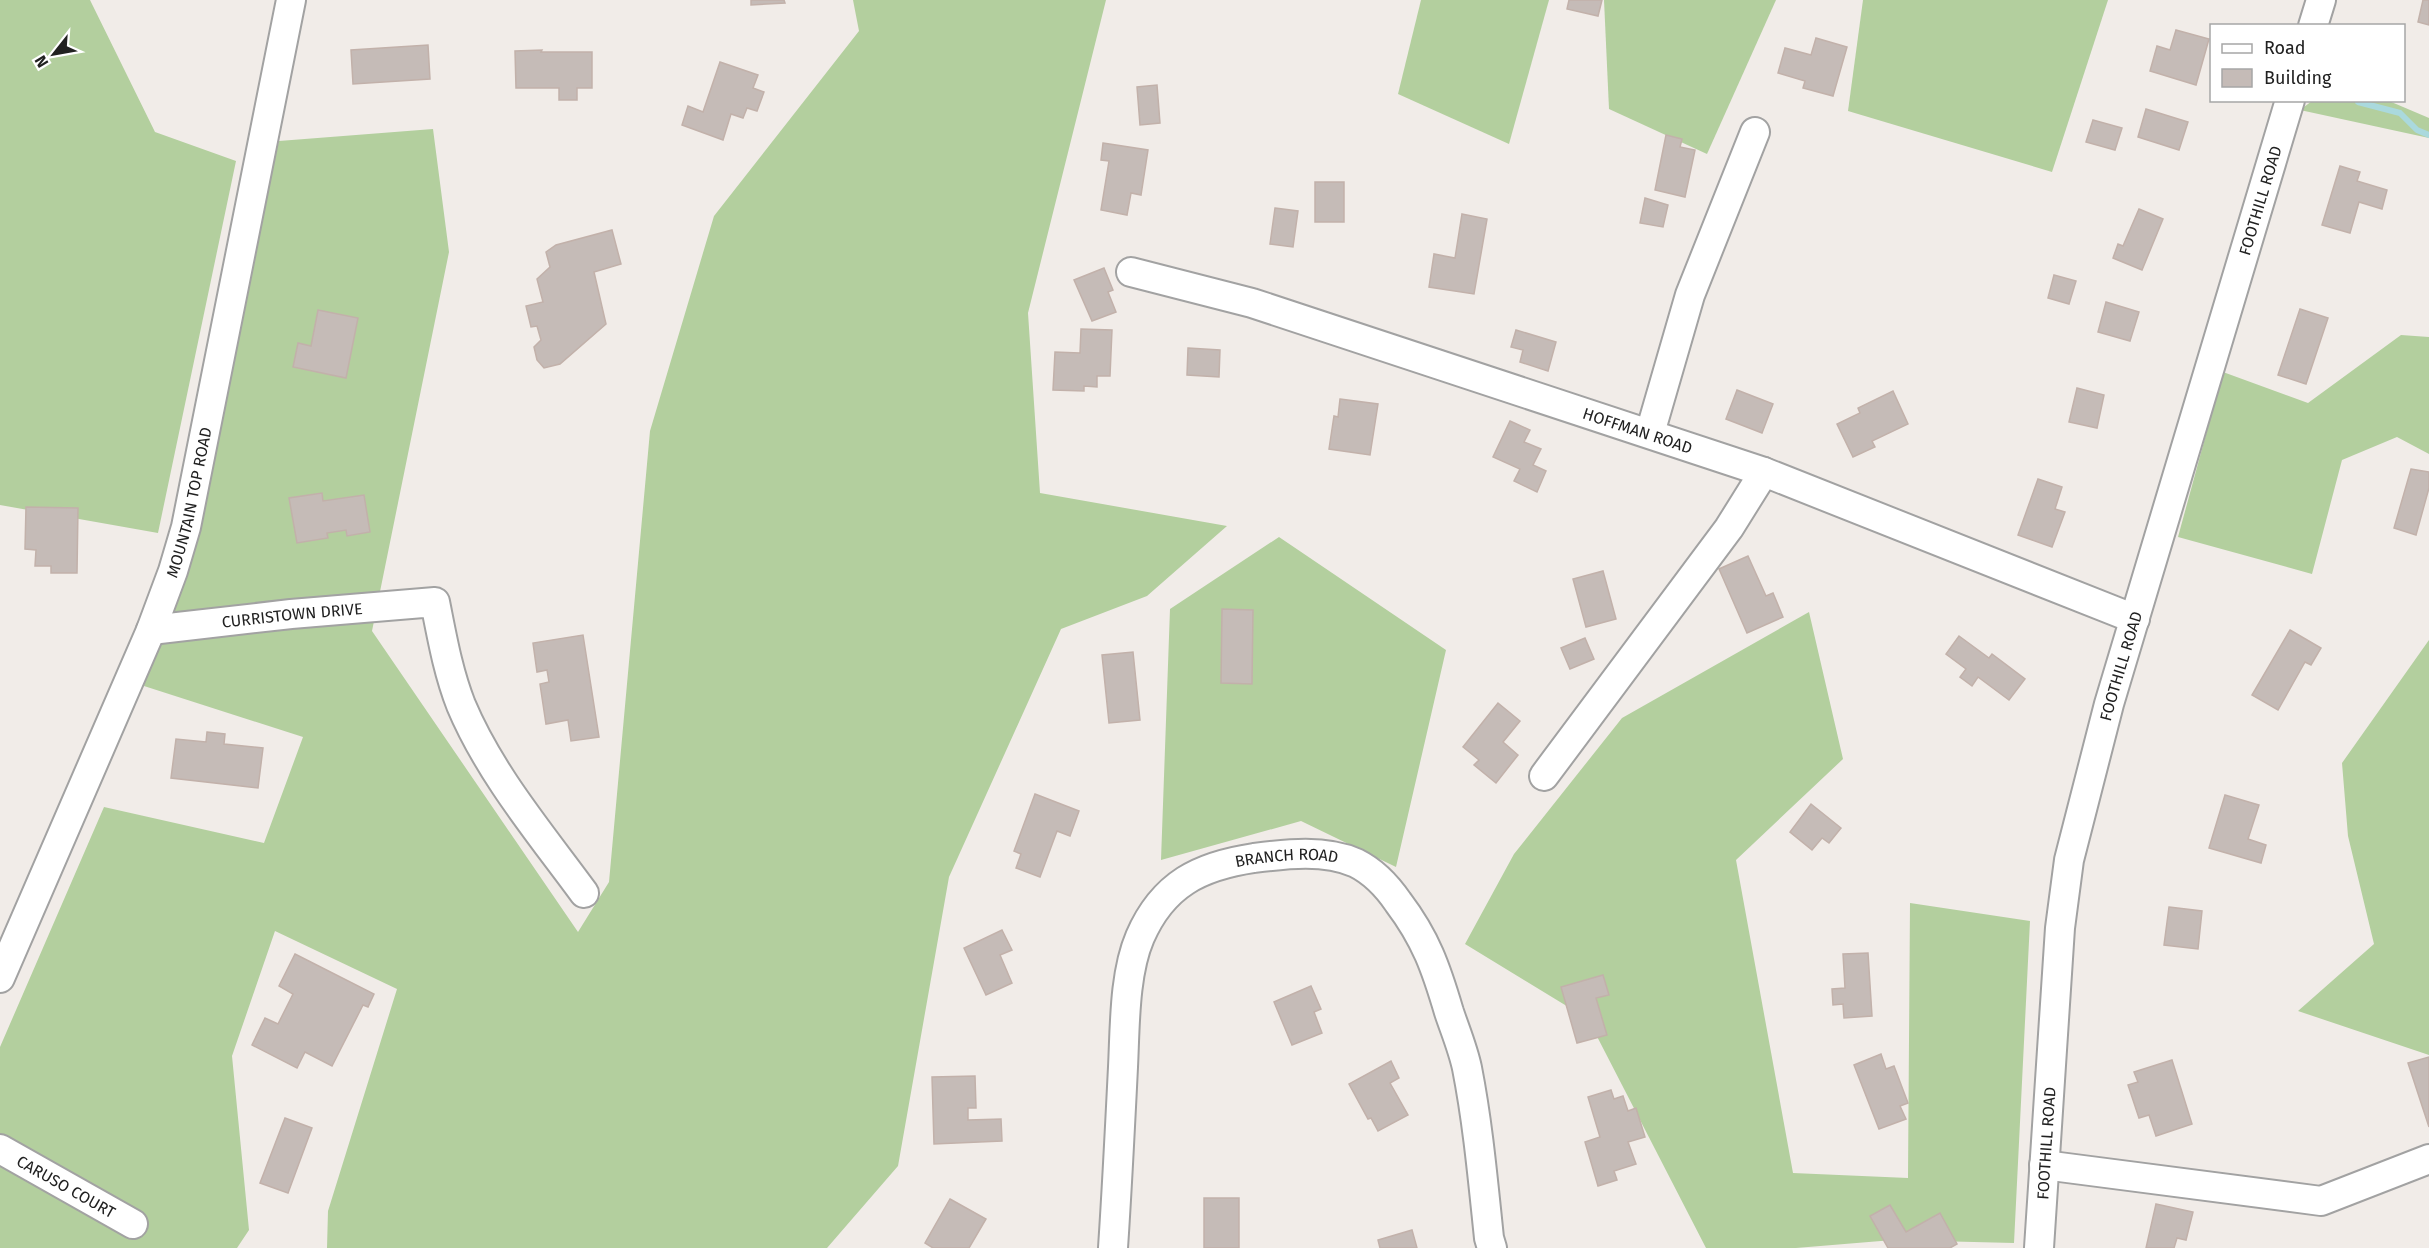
<svg xmlns="http://www.w3.org/2000/svg" width="2429" height="1248" font-family="'Fira Sans',sans-serif">
<rect width="100%" height="100%" fill="#f1ece8"/>
<!-- forest -->
<g fill="#b3cf9e">
<polygon points="0,0 90,0 155,132 236,161 158,533 0,505"/>
<polygon points="853,0 1106,0 1028,313 1040,493 1227,526 1147,596 1061,629 949,877 898,1166 827,1248 327,1248 328,1211 397,989 275,931 232,1056 249,1230 237,1248 0,1248 0,1047 104,807 264,843 303,737 144,686 279,141 433,129 449,252 372,631 578,932 609,882 650,431 714,216 859,31"/>
<polygon points="1421,0 1549,0 1509,144 1398,94"/>
<polygon points="1604,0 1776,0 1707,154 1609,109"/>
<polygon points="1863,0 2108,0 2052,172 1848,111"/>
<polygon points="2312,101 2389,101 2429,118 2429,138 2300,110"/>
<polygon points="2401,335 2429,337 2429,454 2397,437 2342,460 2312,574 2178,537 2223,372 2308,403"/>
<polygon points="1279,537 1446,650 1396,867 1301,821 1161,860 1170,609"/>
<polygon points="1809,612 1843,759 1736,860 1793,1173 1908,1178 1910,903 2030,921 2014,1243 1893,1240 1796,1248 1706,1248 1588,1019 1465,944 1514,854 1622,718"/>
<polygon points="2429,640 2429,1055 2298,1011 2374,944 2348,836 2342,763"/>
</g>
<g fill="none" stroke-linecap="round" stroke-linejoin="round">
<!-- stream -->
<polyline stroke="#aad9dd" stroke-width="6" points="2358,102 2400,113 2417,130 2429,135"/>
</g>
<!-- building -->
<g fill="#c5bbb7" stroke="#c2b1aa" stroke-width="1.5">
<polygon points="751,0 784,0 785,3 751,5"/>
<polygon points="1569,0 1602,0 1598,16 1567,9"/>
<polygon points="2423,0 2429,0 2429,25 2418,22"/>
<polygon points="2176,30 2209,39 2196,85 2150,71 2157,46 2170,50"/>
<polygon points="1816,38 1847,47 1833,96 1803,88 1805,81 1778,73 1785,48 1811,55"/>
<polygon points="428,45 430,79 353,84 351,50"/>
<polygon points="542,50 541,52 592,52 592,88 577,88 577,100 559,100 559,88 516,88 515,51"/>
<polygon points="720,62 758,75 753,88 764,92 757,111 747,108 743,118 731,114 723,140 682,125 688,106 703,112"/>
<polygon points="1157,85 1160,123 1140,125 1137,87"/>
<polygon points="2146,109 2188,122 2179,150 2138,137"/>
<polygon points="2093,120 2122,128 2115,150 2086,142"/>
<polygon points="1666,135 1682,139 1680,147 1695,150 1685,197 1655,190"/>
<polygon points="1103,143 1148,150 1141,195 1131,193 1127,215 1101,210 1109,161 1101,160"/>
<polygon points="2340,166 2360,172 2357,181 2387,190 2382,209 2359,202 2350,233 2322,225"/>
<rect x="1315" y="182" width="29" height="40"/>
<polygon points="1645,198 1668,205 1663,227 1640,223"/>
<polygon points="1275,208 1298,211 1293,247 1270,244"/>
<polygon points="2139,209 2163,219 2142,270 2113,258 2118,244 2123,246"/>
<polygon points="1462,214 1487,219 1474,294 1429,287 1434,254 1455,258"/>
<polygon points="612,230 621,264 594,272 606,324 560,364 544,368 537,360 534,347 541,340 537,326 531,327 526,306 543,302 537,279 550,267 546,252 556,245"/>
<polygon points="1104,268 1113,290 1108,292 1116,312 1092,321 1074,280"/>
<polygon points="2054,275 2076,281 2069,304 2048,298"/>
<polygon points="2106,302 2139,312 2130,341 2098,332"/>
<polygon points="2300,309 2328,318 2306,384 2278,375"/>
<polygon points="318,310 358,318 346,378 293,367 298,343 311,346"/>
<polygon points="1081,329 1112,330 1110,376 1097,376 1097,387 1084,386 1084,391 1053,390 1055,352 1080,353"/>
<polygon points="1516,330 1556,342 1548,371 1520,362 1523,350 1511,347"/>
<polygon points="1188,348 1220,350 1219,377 1187,375"/>
<polygon points="2077,388 2104,395 2097,428 2069,422"/>
<polygon points="1737,390 1773,404 1762,433 1726,419"/>
<polygon points="1893,391 1908,424 1872,441 1875,447 1853,457 1837,424 1860,413 1858,408"/>
<polygon points="1340,399 1378,404 1370,455 1329,449 1334,416 1338,417"/>
<polygon points="1510,421 1530,430 1524,442 1541,449 1533,465 1546,471 1537,492 1514,481 1520,469 1493,457"/>
<polygon points="2411,469 2429,472 2429,488 2416,535 2394,528"/>
<polygon points="2038,479 2062,487 2055,509 2065,512 2052,547 2018,535"/>
<polygon points="322,493 323,501 364,495 370,532 347,536 346,530 327,533 328,538 297,543 289,498"/>
<polygon points="26,507 78,508 77,573 51,573 51,566 35,566 36,550 25,549"/>
<polygon points="1748,556 1766,596 1773,593 1783,617 1747,633 1719,569"/>
<polygon points="1603,571 1616,619 1586,627 1573,579"/>
<polygon points="1222,609 1253,610 1252,684 1221,683"/>
<polygon points="2290,630 2321,648 2311,665 2305,662 2278,710 2252,695"/>
<polygon points="583,635 599,737 571,741 568,720 546,724 540,684 549,682 547,670 537,672 533,643"/>
<polygon points="1959,636 1989,658 1992,654 2025,679 2009,700 1978,677 1972,686 1960,677 1966,669 1946,654"/>
<polygon points="1585,638 1594,659 1570,669 1561,648"/>
<polygon points="1133,652 1140,720 1109,723 1102,655"/>
<polygon points="1498,703 1520,721 1503,742 1518,755 1496,783 1474,765 1479,760 1463,747"/>
<polygon points="207,732 225,734 224,744 263,748 258,788 171,778 176,739 206,742"/>
<polygon points="1035,794 1079,811 1070,836 1057,831 1040,877 1016,868 1021,854 1014,851"/>
<polygon points="2225,795 2259,805 2248,839 2266,845 2261,863 2209,848"/>
<polygon points="1811,804 1841,828 1829,843 1822,838 1812,850 1790,832"/>
<polygon points="2169,907 2202,911 2198,949 2164,945"/>
<polygon points="1002,930 1012,950 1000,955 1012,983 986,995 964,948"/>
<polygon points="1868,953 1872,1016 1844,1018 1843,1004 1833,1005 1832,989 1845,988 1843,954"/>
<polygon points="295,954 374,994 368,1007 363,1005 332,1066 305,1052 297,1068 252,1045 265,1018 278,1024 293,994 279,986"/>
<polygon points="1603,975 1609,995 1596,998 1607,1035 1577,1043 1561,987"/>
<polygon points="1311,986 1321,1009 1314,1012 1322,1033 1292,1045 1274,1002"/>
<polygon points="1881,1054 1886,1069 1894,1066 1908,1103 1900,1106 1906,1119 1879,1129 1854,1065"/>
<polygon points="2429,1057 2429,1127 2408,1063"/>
<polygon points="2172,1060 2192,1124 2156,1136 2149,1115 2139,1118 2128,1085 2138,1082 2134,1072"/>
<polygon points="1391,1061 1399,1078 1390,1083 1408,1115 1378,1131 1371,1118 1368,1119 1349,1084"/>
<polygon points="975,1076 976,1108 968,1108 968,1120 1001,1119 1002,1141 934,1144 932,1077"/>
<polygon points="1611,1090 1614,1099 1623,1096 1628,1111 1636,1108 1645,1137 1628,1142 1636,1164 1614,1171 1617,1180 1598,1186 1585,1142 1600,1137 1588,1097"/>
<polygon points="285,1118 312,1128 288,1193 260,1183"/>
<rect x="1204" y="1198" width="35" height="50"/>
<polygon points="950,1199 986,1219 969,1248 933,1248 925,1243"/>
<polygon points="2156,1204 2193,1212 2186,1240 2177,1238 2174,1248 2146,1248"/>
<polygon points="1890,1205 1906,1232 1940,1213 1957,1244 1950,1248 1888,1248 1870,1216"/>
<polygon points="1412,1230 1417,1248 1380,1248 1378,1240"/>
</g>
<g fill="none" stroke-linecap="round" stroke-linejoin="round">
<defs>
<g id="minor">
<polyline points="2313,26 2321,0"/>
<path id="s1" d="M 1131,272 L 1252,303 L 1764,472 L 2135,619"/>
<polyline points="1650,433 1690,295 1755,132"/>
<path id="s2" d="M 151,630 L 291,614 L 435,602 C 442,637 448,672 461,705 C 490,774 540,833 584,893"/>
<polyline points="1544,776 1729,528 1764,472"/>
<path id="s3" d="M 0,978 L 151,630 L 173,571 L 186,527 L 291,0"/>
<path id="s4" d="M 0,1149 L 133,1224"/>
<polyline points="2044,1165 2321,1201 2429,1159"/>
<path id="s5" d="M 1113,1248 C 1117,1188 1120,1128 1123,1067 C 1125,1027 1124,974 1140,937 C 1163,884 1200,866 1254,858 C 1286,854 1325,849 1356,863 C 1374,872 1387,886 1398,902 C 1426,939 1436,968 1449,1012 C 1455,1030 1463,1049 1467,1068 C 1478,1124 1483,1181 1489,1238 L 1492,1248"/>
<path id="s6" d="M 2039,1248 L 2060,928 L 2069,860 L 2109,704 L 2290,100"/>
</g>
</defs>
<!-- minor casing -->
<use href="#minor" stroke="#a2a2a2" stroke-width="32"/>
<!-- minor -->
<use href="#minor" stroke="#fff" stroke-width="28"/>
</g>
<g text-anchor="middle" dominant-baseline="central" stroke-width="5" stroke-linejoin="round" paint-order="stroke">
<!-- street labels -->
<g font-size="16" fill="#212121" stroke="#fff">
<text stroke="none"><textPath href="#s6" startOffset="1076">FOOTHILL ROAD</textPath></text>
<text stroke="none"><textPath href="#s1" startOffset="531">HOFFMAN ROAD</textPath></text>
<text stroke="none"><textPath href="#s3" startOffset="513">MOUNTAIN TOP ROAD</textPath></text>
<text stroke="none"><textPath href="#s2" startOffset="142">CURRISTOWN DRIVE</textPath></text>
<text stroke="none"><textPath href="#s6" startOffset="590">FOOTHILL ROAD</textPath></text>
<text stroke="none"><textPath href="#s5" startOffset="492">BRANCH ROAD</textPath></text>
<text stroke="none"><textPath href="#s6" startOffset="105">FOOTHILL ROAD</textPath></text>
<text stroke="none"><textPath href="#s4" startOffset="76">CARUSO COURT</textPath></text>
</g>
</g>
<!-- legend -->
<rect x="2210" y="24" width="195" height="78" fill="#ffffff" stroke="#a6a6a6" stroke-width="1.5"/>
<rect x="2222" y="44" width="30" height="9" fill="#ffffff" stroke="#a6a6a6" stroke-width="1.5"/>
<text x="2264" y="54" font-size="18" fill="#212121">Road</text>
<rect x="2222" y="69" width="30" height="18" fill="#c5bbb7" stroke="#a6a6a6" stroke-width="1.5"/>
<text x="2264" y="84" font-size="18" fill="#212121">Building</text>
<!-- north arrow -->
<g transform="translate(54 54) rotate(239)" stroke="#ffffff" stroke-width="4.5" paint-order="stroke">
<path d="M0-4.5L10 22L0 15L-10 22Z" fill="#212121"/>
<text y="-9" font-size="16" font-weight="bold" text-anchor="middle" fill="#212121">N</text>
</g>
</svg>
